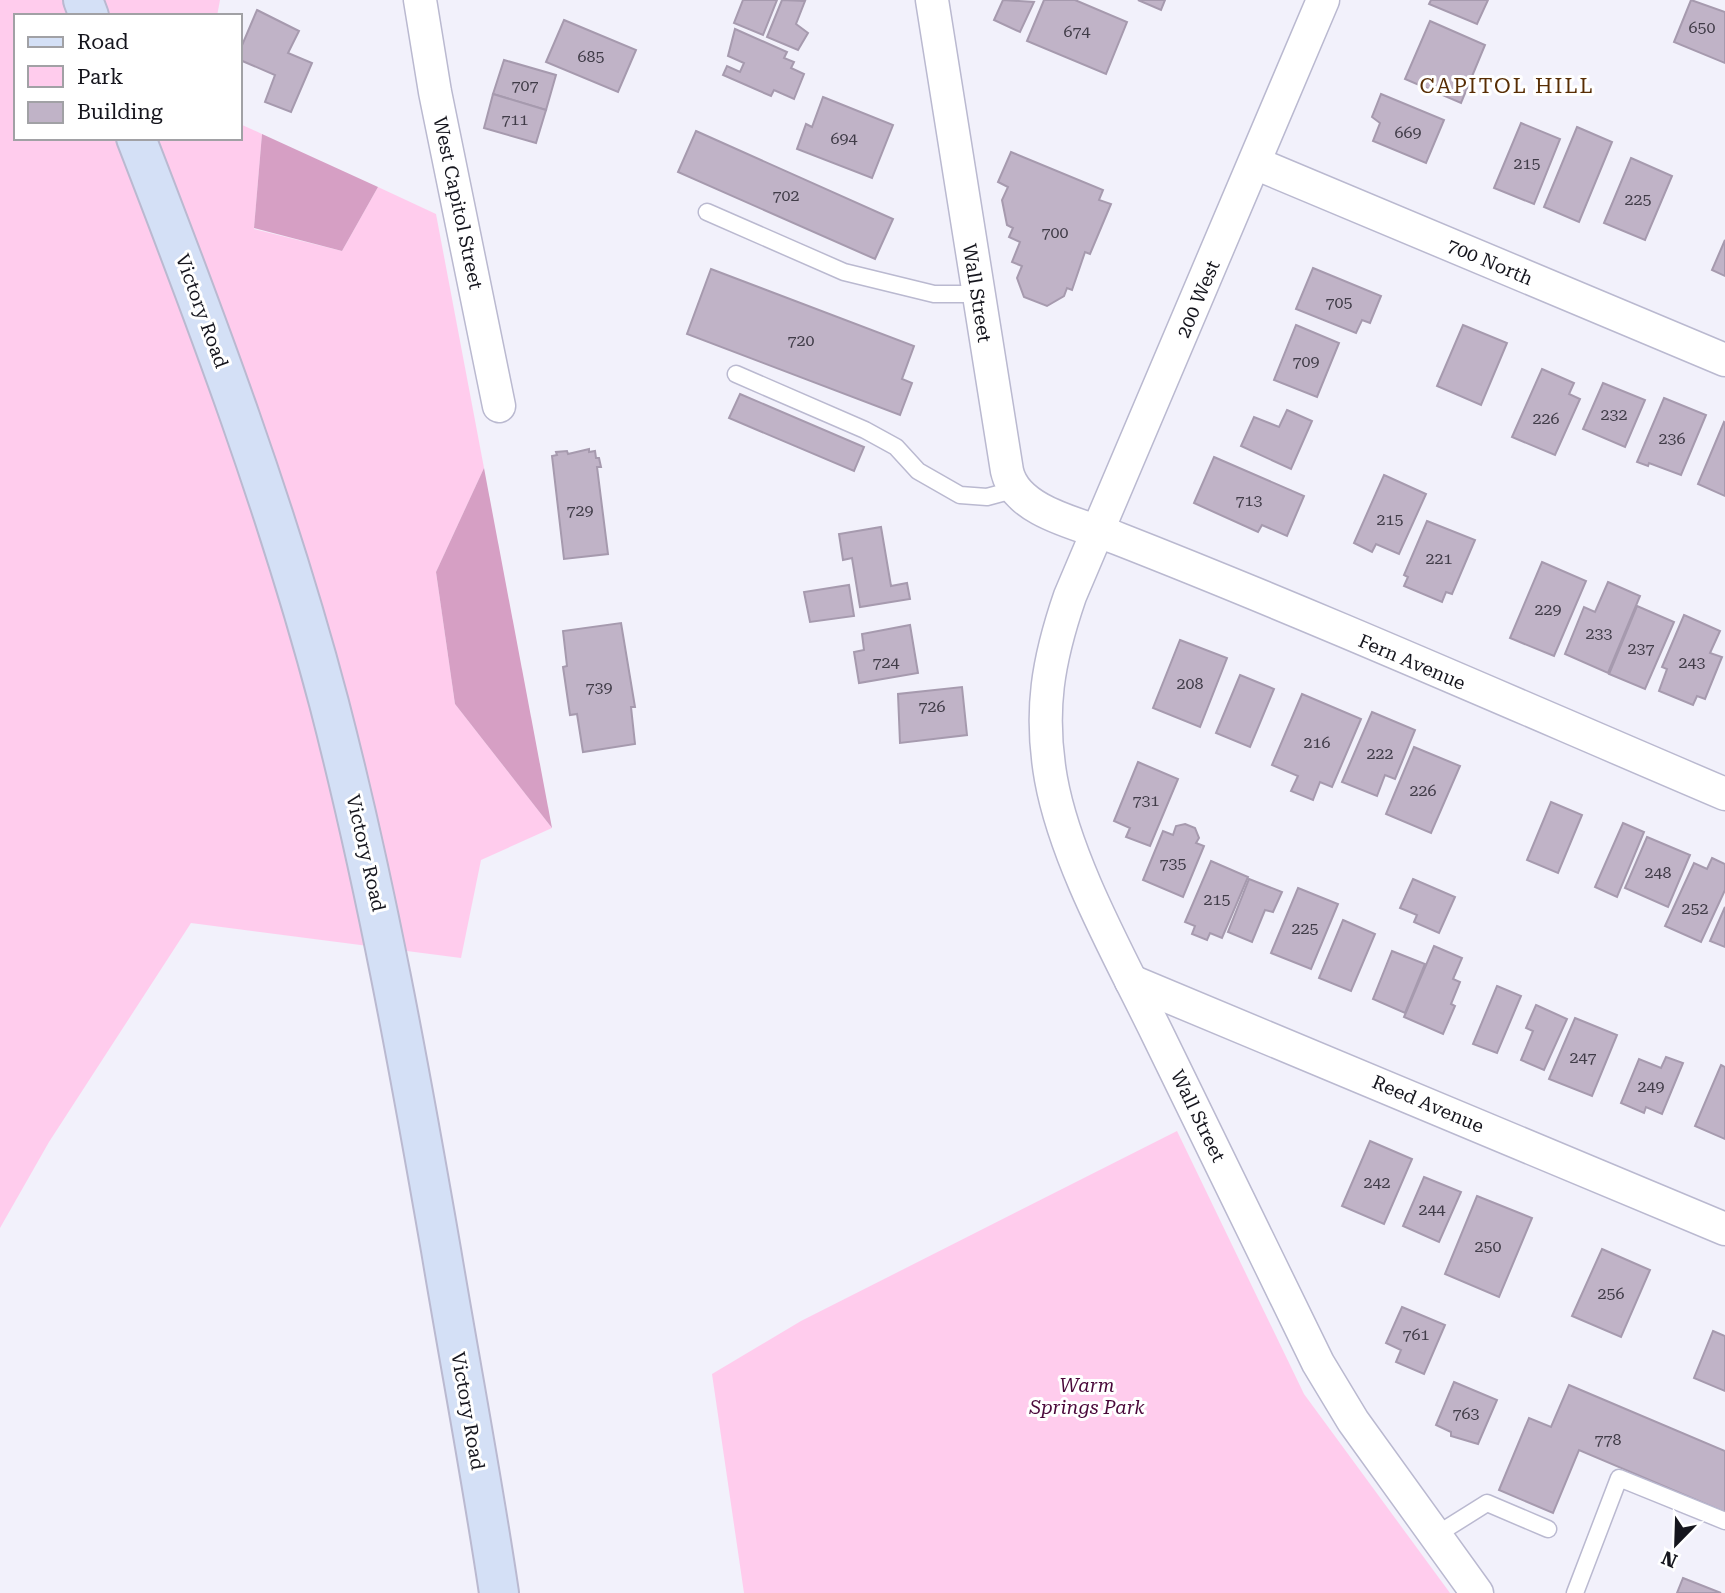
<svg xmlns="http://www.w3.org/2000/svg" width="1725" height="1593" font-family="'Roboto Serif',serif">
<rect width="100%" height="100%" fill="#f2f1fb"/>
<!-- green -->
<g fill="#ffcced">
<polygon points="0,0 220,0 217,16 16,16 16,138 240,138 240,124 262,134 254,229 342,251 378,187 436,214 484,468 436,572 455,704 552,828 481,860 461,958 191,923 49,1142 0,1228"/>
<polygon points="1177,1131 1304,1394 1450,1593 744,1593 712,1374 801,1321"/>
</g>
<!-- forest -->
<g fill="#d69fc4">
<polygon points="262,134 378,187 342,251 254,228"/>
<polygon points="484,468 552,828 455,704 436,572"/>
</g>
<!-- building -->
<g fill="#c0b3c7" stroke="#a69aae" stroke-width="2">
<polygon points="743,0 777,0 763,35 734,23"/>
<polygon points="782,0 805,1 796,24 808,33 798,50 767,37"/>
<polygon points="1003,0 1034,2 1020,32 994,20"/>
<polygon points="1044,0 1075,0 1127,22 1106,74 1027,41"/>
<polygon points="1138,0 1165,0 1161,10"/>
<polygon points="1431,0 1488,0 1477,24 1429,4"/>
<polygon points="1691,0 1725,12 1725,63 1674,42"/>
<polygon points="257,10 299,31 288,53 312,63 291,112 265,102 275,75 240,60 240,50"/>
<polygon points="564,20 636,50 618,92 546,62"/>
<polygon points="1430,21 1485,45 1461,103 1405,79"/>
<polygon points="735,29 787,52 784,58 794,62 791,68 804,74 794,99 774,90 771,96 723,75 727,66 740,72 744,63 728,56"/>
<polygon points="504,60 556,75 546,110 493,94"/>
<polygon points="493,94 546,110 536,143 484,128"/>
<polygon points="1381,94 1444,120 1426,163 1373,141 1380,123 1372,117"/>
<polygon points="823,97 893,125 872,178 797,149 806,124 812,127"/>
<polygon points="1521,123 1560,139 1534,204 1494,188"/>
<polygon points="1577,127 1612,142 1579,222 1544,207"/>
<polygon points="696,131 893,219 875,259 678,172"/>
<polygon points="1011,152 1103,190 1099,200 1111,204 1090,254 1085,252 1072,290 1067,288 1064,296 1047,306 1024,297 1017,278 1022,266 1012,262 1020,242 1009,237 1013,228 1007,225 1002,200 1008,187 998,182"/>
<polygon points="1631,158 1672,176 1645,240 1604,223"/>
<polygon points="1725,240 1725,276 1712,270"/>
<polygon points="1313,268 1381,296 1370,323 1362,320 1356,333 1296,309"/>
<polygon points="711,269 914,346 902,379 912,383 900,415 687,334"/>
<polygon points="1296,325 1339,343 1317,397 1274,380"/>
<polygon points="1463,325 1507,343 1481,405 1437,386"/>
<polygon points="1542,369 1574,383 1569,394 1580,399 1555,455 1512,437"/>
<polygon points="1603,383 1645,400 1625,447 1583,429"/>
<polygon points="740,394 864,447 854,471 729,418"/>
<polygon points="1664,398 1706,415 1681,475 1649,463 1648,466 1637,462"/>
<polygon points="1287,410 1312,421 1291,469 1241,446 1254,417 1279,427"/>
<polygon points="1724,422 1725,423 1725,496 1698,484"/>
<polygon points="589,449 589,452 595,451 596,458 599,458 601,467 597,467 608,554 564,559 552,456 557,455 556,452 567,451 568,454"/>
<polygon points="1214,457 1304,496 1287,536 1262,525 1258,532 1194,503"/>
<polygon points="1384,475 1426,494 1399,554 1376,544 1372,552 1354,543"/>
<polygon points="1427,521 1475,540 1452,594 1446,592 1442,602 1404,586 1408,577 1404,575"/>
<polygon points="881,527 891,586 907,583 910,599 860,607 852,558 843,560 839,534"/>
<polygon points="1542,562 1586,581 1554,656 1510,638"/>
<polygon points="1608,582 1640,596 1608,673 1565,654 1584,607 1595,612"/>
<polygon points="849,585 854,616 810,622 804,592"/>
<polygon points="1637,606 1674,622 1645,689 1609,674"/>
<polygon points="1684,615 1720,631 1710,653 1722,657 1705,699 1697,696 1693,705 1659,691 1667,669 1662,667"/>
<polygon points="621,623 635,707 631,707 635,744 583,752 577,714 570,715 563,667 567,666 563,631"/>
<polygon points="910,625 918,673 859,683 854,652 864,650 862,634"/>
<polygon points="1180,640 1227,658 1200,727 1153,708"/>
<polygon points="1240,675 1274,689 1250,747 1216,733"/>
<polygon points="962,687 967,735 900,743 898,694"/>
<polygon points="1302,694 1361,719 1332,787 1320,782 1313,800 1291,791 1298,776 1272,765"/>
<polygon points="1372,712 1415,730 1395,779 1385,775 1377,796 1342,782"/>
<polygon points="1414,747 1460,766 1431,833 1386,814"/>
<polygon points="1138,762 1178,779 1150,846 1126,837 1130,828 1114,821"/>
<polygon points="1551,802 1582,815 1558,873 1527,860"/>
<polygon points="1623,823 1644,832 1617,897 1595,887"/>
<polygon points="1185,824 1195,828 1199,838 1196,843 1204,846 1183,897 1143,880 1163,831 1173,835 1176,826"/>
<polygon points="1647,837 1690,855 1668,907 1625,888"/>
<polygon points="1712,858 1725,864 1725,890 1701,942 1665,926 1694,863 1707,869"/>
<polygon points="1211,861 1248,877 1222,938 1210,933 1207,940 1192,934 1195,926 1185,922"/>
<polygon points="1249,879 1282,892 1273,912 1265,910 1252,942 1228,932"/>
<polygon points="1413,879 1455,897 1439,933 1414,922 1417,915 1400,908"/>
<polygon points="1298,888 1338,904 1311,969 1271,953"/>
<polygon points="1725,907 1725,947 1710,941"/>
<polygon points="1343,920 1375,934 1351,991 1319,978"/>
<polygon points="1434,946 1462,958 1453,979 1460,982 1451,1004 1455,1006 1443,1034 1404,1017"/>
<polygon points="1392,951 1425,964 1405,1013 1373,999"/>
<polygon points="1497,986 1521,996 1497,1053 1473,1044"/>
<polygon points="1536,1005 1567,1019 1544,1070 1521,1060 1533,1031 1526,1028"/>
<polygon points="1575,1018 1617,1035 1592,1096 1549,1079"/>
<polygon points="1666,1057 1683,1063 1662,1114 1646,1107 1644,1113 1621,1103 1639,1059 1661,1068"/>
<polygon points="1721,1065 1725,1067 1725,1139 1695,1126"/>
<polygon points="1370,1141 1412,1159 1384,1224 1342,1206"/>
<polygon points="1424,1177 1461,1192 1439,1242 1403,1226"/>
<polygon points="1477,1196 1532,1218 1499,1297 1445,1274"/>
<polygon points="1602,1249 1650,1270 1621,1337 1572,1316"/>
<polygon points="1402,1307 1445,1325 1424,1374 1396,1362 1401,1350 1386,1343"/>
<polygon points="1713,1331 1725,1336 1725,1391 1694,1378"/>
<polygon points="1454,1382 1497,1400 1478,1444 1451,1436 1451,1432 1436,1425"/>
<polygon points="1569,1385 1725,1451 1725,1512 1579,1450 1553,1513 1499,1490 1529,1418 1551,1427"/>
<polygon points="1683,1578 1721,1593 1677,1593"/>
</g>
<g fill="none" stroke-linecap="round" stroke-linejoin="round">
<defs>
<g id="lane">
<polyline points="707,212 844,272 934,294 977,294"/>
<polyline points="736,374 865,430 896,447 918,471 960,495 987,497 1013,490"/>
<polyline points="1436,1535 1487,1503 1548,1529"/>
<polyline points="1575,1593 1619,1478 1725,1521"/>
</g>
<g id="street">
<polyline points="420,0 435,92 499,406"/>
<path d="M 932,0 L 1007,471 C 1016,513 1084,525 1119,539 C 1323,619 1523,708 1725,794"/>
<path d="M 1323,0 L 1070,596 C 1048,660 1039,711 1051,779 C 1066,862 1120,957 1157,1033 C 1211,1143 1264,1253 1318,1363 L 1353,1421 L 1477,1593"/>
<polyline points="1255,163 1725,360"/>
<polyline points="1131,981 1725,1229"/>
</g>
<g id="secondary">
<polyline points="83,0 89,16"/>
<path d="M 136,138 C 208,324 278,510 329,703 C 376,884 409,1066 441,1250 C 460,1364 482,1478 499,1593"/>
</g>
</defs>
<!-- lane casing -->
<use href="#lane" stroke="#bab9d0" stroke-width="19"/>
<!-- street casing -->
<use href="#street" stroke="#bab9d0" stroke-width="35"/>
<!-- secondary casing -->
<use href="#secondary" stroke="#bab9d0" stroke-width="42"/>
<!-- lane -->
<use href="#lane" stroke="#fff" stroke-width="16"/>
<!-- street -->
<use href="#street" stroke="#fff" stroke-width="32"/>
<!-- secondary -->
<use href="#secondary" stroke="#d4e0f6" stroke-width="38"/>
</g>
<g text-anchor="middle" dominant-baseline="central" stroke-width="6" stroke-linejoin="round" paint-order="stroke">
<!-- number labels -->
<g font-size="16" fill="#403c48">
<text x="1702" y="27">650</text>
<text x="1077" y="31">674</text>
<text x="591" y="56">685</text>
<text x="525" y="85">707</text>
<text x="515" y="119">711</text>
<text x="1408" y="132">669</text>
<text x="844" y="138">694</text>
<text x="1527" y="163">215</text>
<text x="786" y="195">702</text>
<text x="1638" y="199">225</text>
<text x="1055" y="232">700</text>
<text x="1339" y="302">705</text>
<text x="801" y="340">720</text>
<text x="1306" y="361">709</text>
<text x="1614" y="414">232</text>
<text x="1546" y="418">226</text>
<text x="1672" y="438">236</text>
<text x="1249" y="500">713</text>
<text x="580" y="510">729</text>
<text x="1390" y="519">215</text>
<text x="1439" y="558">221</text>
<text x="1548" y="609">229</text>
<text x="1599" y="633">233</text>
<text x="1641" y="648">237</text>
<text x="886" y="662">724</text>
<text x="1692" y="662">243</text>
<text x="1190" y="683">208</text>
<text x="599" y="687">739</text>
<text x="932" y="706">726</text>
<text x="1317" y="742">216</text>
<text x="1380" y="753">222</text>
<text x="1423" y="790">226</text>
<text x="1146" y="800">731</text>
<text x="1173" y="863">735</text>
<text x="1658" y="872">248</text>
<text x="1217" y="899">215</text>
<text x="1695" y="908">252</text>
<text x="1305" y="928">225</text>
<text x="1583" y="1057">247</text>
<text x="1651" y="1086">249</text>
<text x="1377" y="1182">242</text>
<text x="1432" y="1209">244</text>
<text x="1488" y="1246">250</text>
<text x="1611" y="1293">256</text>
<text x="1416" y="1334">761</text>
<text x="1466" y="1413">763</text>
<text x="1608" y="1439">778</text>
</g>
<!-- street labels -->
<g font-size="19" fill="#15151d" stroke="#fff">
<text transform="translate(458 203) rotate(78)">West Capitol Street</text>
<text transform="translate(1490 262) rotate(23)">700 North</text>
<text transform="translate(977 293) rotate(81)">Wall Street</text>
<text transform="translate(1198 299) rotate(-67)">200 West</text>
<text transform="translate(202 311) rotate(70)">Victory Road</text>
<text transform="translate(1412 662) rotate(23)">Fern Avenue</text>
<text transform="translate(366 853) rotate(77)">Victory Road</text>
<text transform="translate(1428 1104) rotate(23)">Reed Avenue</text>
<text transform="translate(1198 1116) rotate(64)">Wall Street</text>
<text transform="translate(468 1411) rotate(80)">Victory Road</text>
</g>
<!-- park labels -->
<g font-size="19" font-style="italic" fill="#4a083a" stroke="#fff">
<text x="1087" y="1385">Warm<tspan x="1087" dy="22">Springs Park</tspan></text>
</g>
<!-- neighbourhood labels -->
<g font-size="21" letter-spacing="2" fill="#582d04" stroke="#fff">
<text x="1507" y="86">CAPITOL HILL</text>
</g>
</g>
<!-- legend -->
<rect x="14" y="14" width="228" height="126" fill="#ffffff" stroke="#a1a1a5" stroke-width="2"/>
<rect x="28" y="37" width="35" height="10" fill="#d4e0f6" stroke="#a1a1a5" stroke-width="2"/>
<text x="77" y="49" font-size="21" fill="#15151d">Road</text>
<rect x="28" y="66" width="35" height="21" fill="#ffcced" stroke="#a1a1a5" stroke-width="2"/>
<text x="77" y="84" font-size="21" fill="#15151d">Park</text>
<rect x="28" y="102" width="35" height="21" fill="#c0b3c7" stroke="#a1a1a5" stroke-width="2"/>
<text x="77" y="119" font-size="21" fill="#15151d">Building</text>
<!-- north arrow -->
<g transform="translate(1676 1544) rotate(203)" stroke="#ffffff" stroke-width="5" paint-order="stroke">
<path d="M0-5L12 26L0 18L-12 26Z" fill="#15151d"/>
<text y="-10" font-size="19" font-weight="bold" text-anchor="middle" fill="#15151d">N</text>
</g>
</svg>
